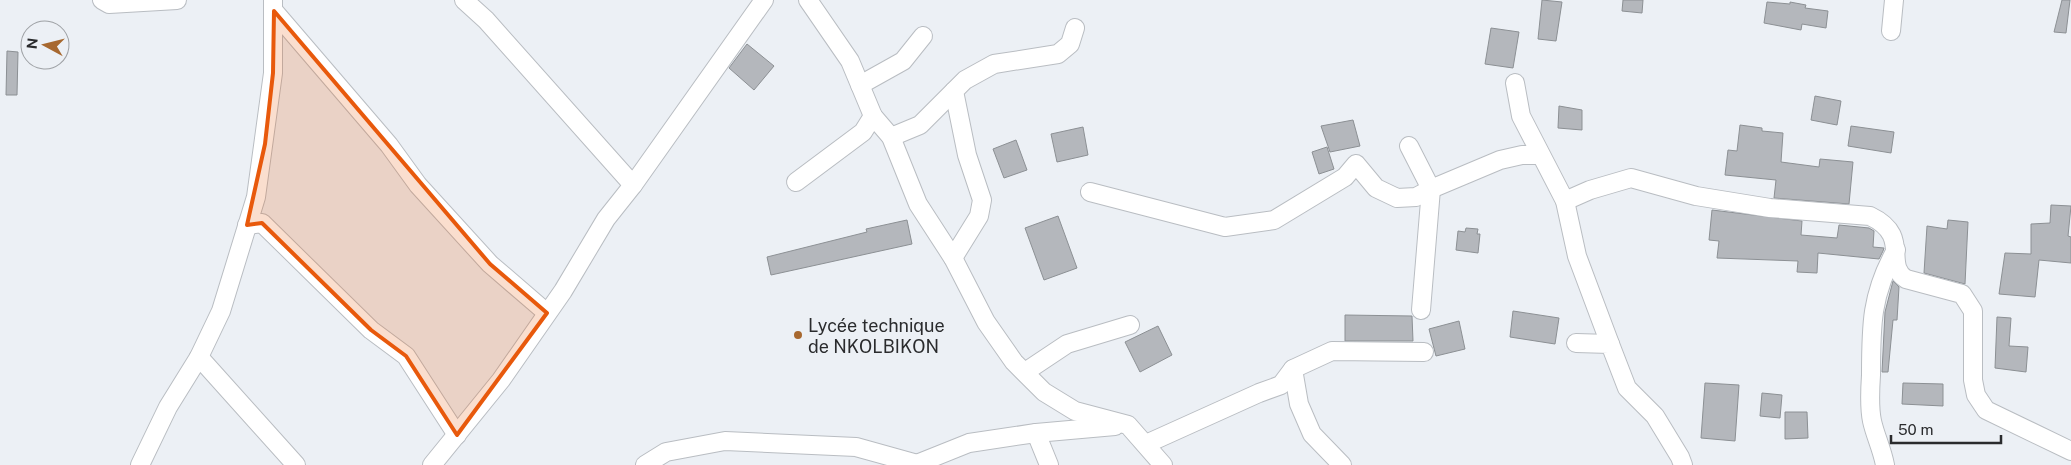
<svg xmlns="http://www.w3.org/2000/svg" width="2071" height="465" font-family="'Public Sans',sans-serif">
<rect width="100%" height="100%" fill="#ecf0f5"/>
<!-- building -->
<g fill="#b4b7bc" stroke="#8c9094">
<polygon points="1542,0 1562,2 1556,41 1538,39"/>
<polygon points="1623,0 1643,0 1642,13 1622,11"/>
<polygon points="2062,0 2070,0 2066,33 2054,32"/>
<polygon points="1767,2 1790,4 1790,2 1806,5 1805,8 1828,11 1826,28 1802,24 1801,30 1764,23"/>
<polygon points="1491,28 1519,32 1513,68 1485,64"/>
<polygon points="747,44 774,66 754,90 729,68"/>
<polygon points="7,51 18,52 17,95 6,95"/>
<polygon points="1815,96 1841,101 1837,125 1811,120"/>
<polygon points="1559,106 1582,110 1582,130 1558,128"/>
<polygon points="1353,120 1360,146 1330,152 1321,126"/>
<polygon points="1740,125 1762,128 1762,131 1783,133 1781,162 1819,167 1820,159 1853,162 1849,204 1774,198 1776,180 1725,175 1728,150 1737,151"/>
<polygon points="1851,126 1894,132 1891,153 1848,146"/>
<polygon points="1083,127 1088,155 1057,162 1051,134"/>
<polygon points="1016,140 1027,170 1004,178 993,149"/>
<polygon points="1327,147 1334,169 1319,174 1312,152"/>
<polygon points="2051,205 2071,206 2068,236 2071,237 2071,263 2039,260 2035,297 1999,294 2005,253 2031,254 2031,224 2050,223"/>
<polygon points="1712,210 1802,221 1801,235 1837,238 1839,225 1869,228 1874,231 1873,247 1884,248 1883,251 1879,259 1818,253 1817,273 1797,272 1798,261 1717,258 1719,241 1709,240"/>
<polygon points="1058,216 1077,268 1044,280 1025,228"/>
<polygon points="907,220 912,244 771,275 767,257 867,232 866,229"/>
<polygon points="1948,220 1968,222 1965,284 1924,273 1927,226 1947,229"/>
<polygon points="1466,228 1478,229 1477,234 1480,234 1478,253 1456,250 1458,231 1465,232"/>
<polygon points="1893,281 1899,287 1897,320 1893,320 1888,372 1882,372 1885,312"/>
<polygon points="1513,311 1559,318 1555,344 1510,337"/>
<polygon points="1345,315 1412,316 1413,341 1345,341"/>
<polygon points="1997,317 2011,318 2009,346 2028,347 2026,372 1995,368"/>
<polygon points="1459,321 1465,349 1436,356 1429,329"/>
<polygon points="1158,326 1172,355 1140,372 1125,342"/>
<polygon points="1705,383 1739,385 1735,441 1701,438"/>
<polygon points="1903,383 1943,384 1943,406 1902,404"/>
<polygon points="1762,393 1782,395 1780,418 1760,416"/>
<polygon points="1785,412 1807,412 1808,438 1785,439"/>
</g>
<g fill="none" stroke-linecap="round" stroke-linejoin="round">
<defs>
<g id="minor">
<polyline points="102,0 109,4 177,0"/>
<polyline points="464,0 486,20 633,185"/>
<polyline points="808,0 850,61 873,116 891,137 918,204 953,258 986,322 1014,362 1044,392 1075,411 1128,425 1163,465"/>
<polyline points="274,11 389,145 418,185 490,264 547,313"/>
<polyline points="1891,31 1894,0"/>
<polyline points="1515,83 1521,116 1565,201 1577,256 1610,344"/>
<polyline points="860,85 903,61 923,36"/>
<polyline points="891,137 920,125 954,91"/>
<polyline points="1409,146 1431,189 1421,310"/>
<polyline points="796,182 863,132 873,116"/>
<polyline points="1090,192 1225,227 1274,220 1345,177 1356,164 1376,188 1397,198 1416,197 1431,189 1500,160 1522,155 1540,155"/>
<path d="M 1565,201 L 1590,190 L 1631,178 L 1696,196 L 1770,208 L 1870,216 C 1912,236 1883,264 1906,279 L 1962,294 L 1973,311 L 1973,380 L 1976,395 L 1986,410 L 2071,451"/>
<polyline points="247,225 262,223 371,330 406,356 457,435"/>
<polyline points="953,258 979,216 982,200 967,155 954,91 965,80 994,64 1058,54 1070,44 1075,28"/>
<polyline points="1576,343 1610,344 1627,388 1655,416 1680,457 1683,465"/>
<polyline points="199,357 296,465"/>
<polyline points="1293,369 1299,404 1312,434 1342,465"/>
<polyline points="1025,372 1067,344 1130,325"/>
<polyline points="1036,433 1049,465"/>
<polyline points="1146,444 1259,393 1281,385 1293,369 1332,351 1424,352"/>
<polyline points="140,465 168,407 199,357 221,311 256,197 273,73 273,0"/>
<polyline points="432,465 501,380 563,291 606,219 633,185 764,0"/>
<polyline points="645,465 666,452 725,441 856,447 917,464"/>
<polyline points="914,465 969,443 1036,433 1115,426"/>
<path d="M 1885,465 C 1882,449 1875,435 1872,421 C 1869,407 1870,390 1871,375 C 1871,326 1871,294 1896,250"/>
</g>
</defs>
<!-- minor casing -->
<use href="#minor" stroke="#b9bdc2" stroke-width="20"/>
<!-- minor -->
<use href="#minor" stroke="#fff" stroke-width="18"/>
</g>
<!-- marked area -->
<path fill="#e8590c" fill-opacity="0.2" stroke="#e8590c" stroke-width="4" stroke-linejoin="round" d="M 274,11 L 490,264 L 547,313 L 457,435 L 406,356 L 371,330 L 262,223 L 247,225 L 265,144 L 273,73 Z"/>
<!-- markers -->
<circle fill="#a7682f" stroke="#ecf0f5" stroke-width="2" cx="798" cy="335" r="5"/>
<g text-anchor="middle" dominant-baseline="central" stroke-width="5" stroke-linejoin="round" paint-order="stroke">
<!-- poi labels -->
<g font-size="18" fill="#2a2b2d" stroke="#ecf0f5" text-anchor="start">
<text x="808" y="325">Lycée technique<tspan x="808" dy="21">de NKOLBIKON</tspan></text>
</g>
</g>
<!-- north arrow -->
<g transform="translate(45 45) rotate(277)"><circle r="24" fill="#ecf0f5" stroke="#9ea1a5"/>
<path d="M0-4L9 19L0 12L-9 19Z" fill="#a7682f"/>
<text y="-8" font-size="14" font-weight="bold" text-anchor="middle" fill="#2a2b2d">N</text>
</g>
<!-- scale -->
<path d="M1891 435v8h110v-8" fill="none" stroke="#2a2b2d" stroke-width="2.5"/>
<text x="1898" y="435" font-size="15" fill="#2a2b2d" stroke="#ecf0f5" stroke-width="4" paint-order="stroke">50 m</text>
</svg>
